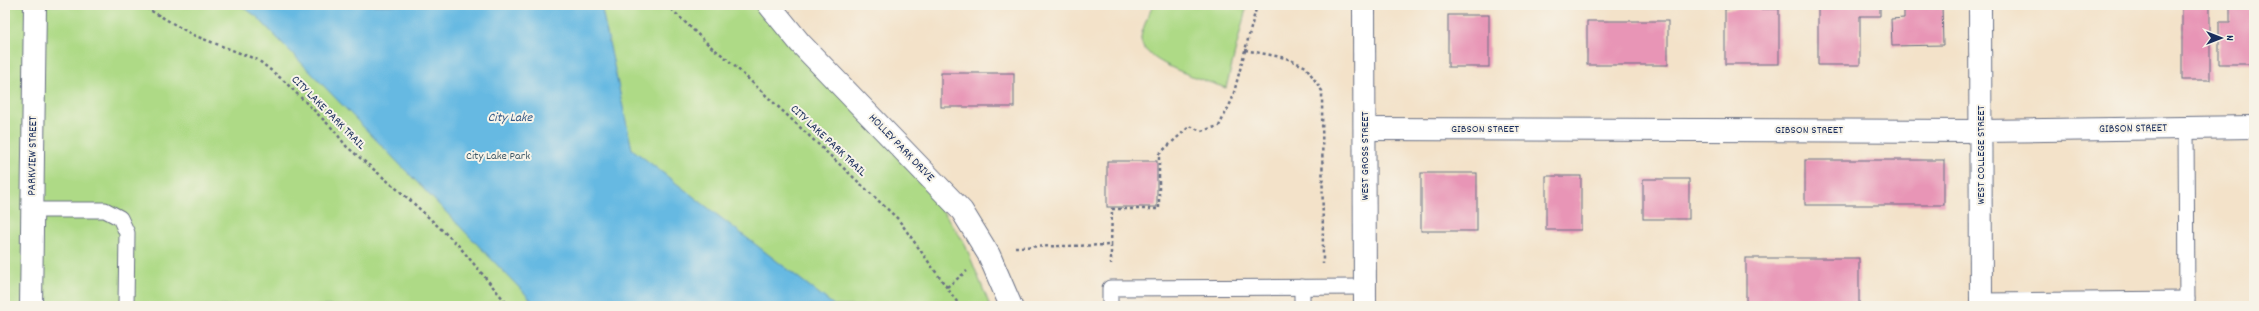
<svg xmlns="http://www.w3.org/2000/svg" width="2259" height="311" font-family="Dekko,sans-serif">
<rect width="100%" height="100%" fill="#f7f3e8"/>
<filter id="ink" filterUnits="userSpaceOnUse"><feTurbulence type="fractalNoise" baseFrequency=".025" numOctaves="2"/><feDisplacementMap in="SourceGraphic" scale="8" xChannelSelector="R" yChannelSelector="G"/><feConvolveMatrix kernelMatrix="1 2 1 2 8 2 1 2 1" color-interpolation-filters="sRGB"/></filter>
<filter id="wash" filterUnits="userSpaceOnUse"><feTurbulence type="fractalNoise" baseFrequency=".012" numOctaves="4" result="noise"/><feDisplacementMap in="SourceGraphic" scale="16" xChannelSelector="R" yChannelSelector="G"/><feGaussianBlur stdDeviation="0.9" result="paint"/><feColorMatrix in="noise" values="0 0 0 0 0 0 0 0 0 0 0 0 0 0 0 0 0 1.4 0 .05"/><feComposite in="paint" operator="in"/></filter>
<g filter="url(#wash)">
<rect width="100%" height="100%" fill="#f3e2c9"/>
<!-- green -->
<g fill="#aeda86" stroke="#648472">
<polygon points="5,5 757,5 920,178 964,242 990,306 5,306"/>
<path d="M 1153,5 L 1247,5 L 1226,88 C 1207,81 1143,63 1141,40 C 1140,32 1150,13 1153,5 Z"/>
</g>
<!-- water -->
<polygon fill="#66b9e2" stroke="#4074a0" points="240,5 601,5 632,149 835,306 537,306 256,16"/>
<g id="blocks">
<!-- building -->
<g fill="#e895b6">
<polygon points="1818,5 1880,5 1880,16 1860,16 1860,65 1818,65"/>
<polygon points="1904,5 1942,5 1943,45 1892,46 1891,19 1904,18"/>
<rect x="2182" y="5" width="28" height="75"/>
<polygon points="2230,5 2254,5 2254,64 2219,64 2219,22 2230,22"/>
<rect x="1725" y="9" width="54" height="55"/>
<rect x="1448" y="15" width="41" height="52"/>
<rect x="1587" y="21" width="81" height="44"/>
<rect x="941" y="73" width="73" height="34"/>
<rect x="1805" y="160" width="139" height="45"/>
<rect x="1107" y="161" width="50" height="46"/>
<rect x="1421" y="173" width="56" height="58"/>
<rect x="1546" y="176" width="35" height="54"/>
<rect x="1643" y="179" width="46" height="40"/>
<rect x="1746" y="258" width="113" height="48"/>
</g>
</g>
</g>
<g filter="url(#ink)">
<use href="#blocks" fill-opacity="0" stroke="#676e83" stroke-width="1"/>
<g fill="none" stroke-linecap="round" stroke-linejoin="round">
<defs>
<g id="service">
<polyline points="2186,128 2187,306"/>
<polyline points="32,210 105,210 120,218 127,233 126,306"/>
<polyline points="1981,301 2187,299"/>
<polyline points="1110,306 1110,288 1365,287"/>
<polyline points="1302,306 1302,287"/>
</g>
<g id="minor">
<polyline points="769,5 800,43 962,211 989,255 1011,306"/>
<polyline points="1364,5 1365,306"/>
<polyline points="1980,5 1981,306"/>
<polyline points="1365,129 1981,131 2254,127"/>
<polyline points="31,306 35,5"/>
</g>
</defs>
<!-- service casing -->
<use href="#service" stroke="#676e83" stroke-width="17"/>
<!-- minor casing -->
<use href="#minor" stroke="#676e83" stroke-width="24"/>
<!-- path -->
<g stroke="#676e83" stroke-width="2.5" stroke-dasharray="3 3" stroke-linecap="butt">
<polyline points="141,5 193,35 258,60 283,80 334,130 346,146 410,200 458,245 509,306"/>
<polyline points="667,5 710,46 726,58 898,219 960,306"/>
<polyline points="1245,50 1286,58 1306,67 1322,91 1323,264"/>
<polyline points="1111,245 1112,209 1159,209 1159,154 1190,126 1201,131 1219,126 1232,100 1257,5"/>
<polyline points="1015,247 1111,245 1111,264"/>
<polyline points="947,287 967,271"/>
</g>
<!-- service -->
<use href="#service" stroke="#fff" stroke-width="15"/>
<!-- minor -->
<use href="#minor" stroke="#fff" stroke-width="22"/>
</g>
</g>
<g text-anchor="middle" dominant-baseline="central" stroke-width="4" stroke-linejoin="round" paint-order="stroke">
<!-- street labels -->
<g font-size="12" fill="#1b2f5e" stroke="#f7f3e8">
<text transform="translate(328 113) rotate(45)">CITY LAKE PARK TRAIL</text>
<text x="1485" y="129">GIBSON STREET</text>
<text transform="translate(2133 129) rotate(-1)">GIBSON STREET</text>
<text x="1809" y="130">GIBSON STREET</text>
<text transform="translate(828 141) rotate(43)">CITY LAKE PARK TRAIL</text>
<text transform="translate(901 148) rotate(46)">HOLLEY PARK DRIVE</text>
<text transform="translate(1981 155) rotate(-90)">WEST COLLEGE STREET</text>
<text transform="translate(33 156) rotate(-89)">PARKVIEW STREET</text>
<text transform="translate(1365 156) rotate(-90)">WEST GROSS STREET</text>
</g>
<!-- park labels -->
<g font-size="12" fill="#405a68" stroke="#f7f3e8">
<text x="498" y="156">City Lake Park</text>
</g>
<!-- water labels -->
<g font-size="13" font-style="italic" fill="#325886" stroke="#f7f3e8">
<text x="510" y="118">City Lake</text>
</g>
</g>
<!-- margin -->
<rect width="2259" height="311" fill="none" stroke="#f7f3e8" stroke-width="20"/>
<!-- north arrow -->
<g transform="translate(2221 38) rotate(90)" stroke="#f7f3e8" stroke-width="3" paint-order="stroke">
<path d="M0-3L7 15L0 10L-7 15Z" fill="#1b2f5e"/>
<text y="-6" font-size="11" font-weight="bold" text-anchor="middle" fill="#1b2f5e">N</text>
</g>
</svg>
